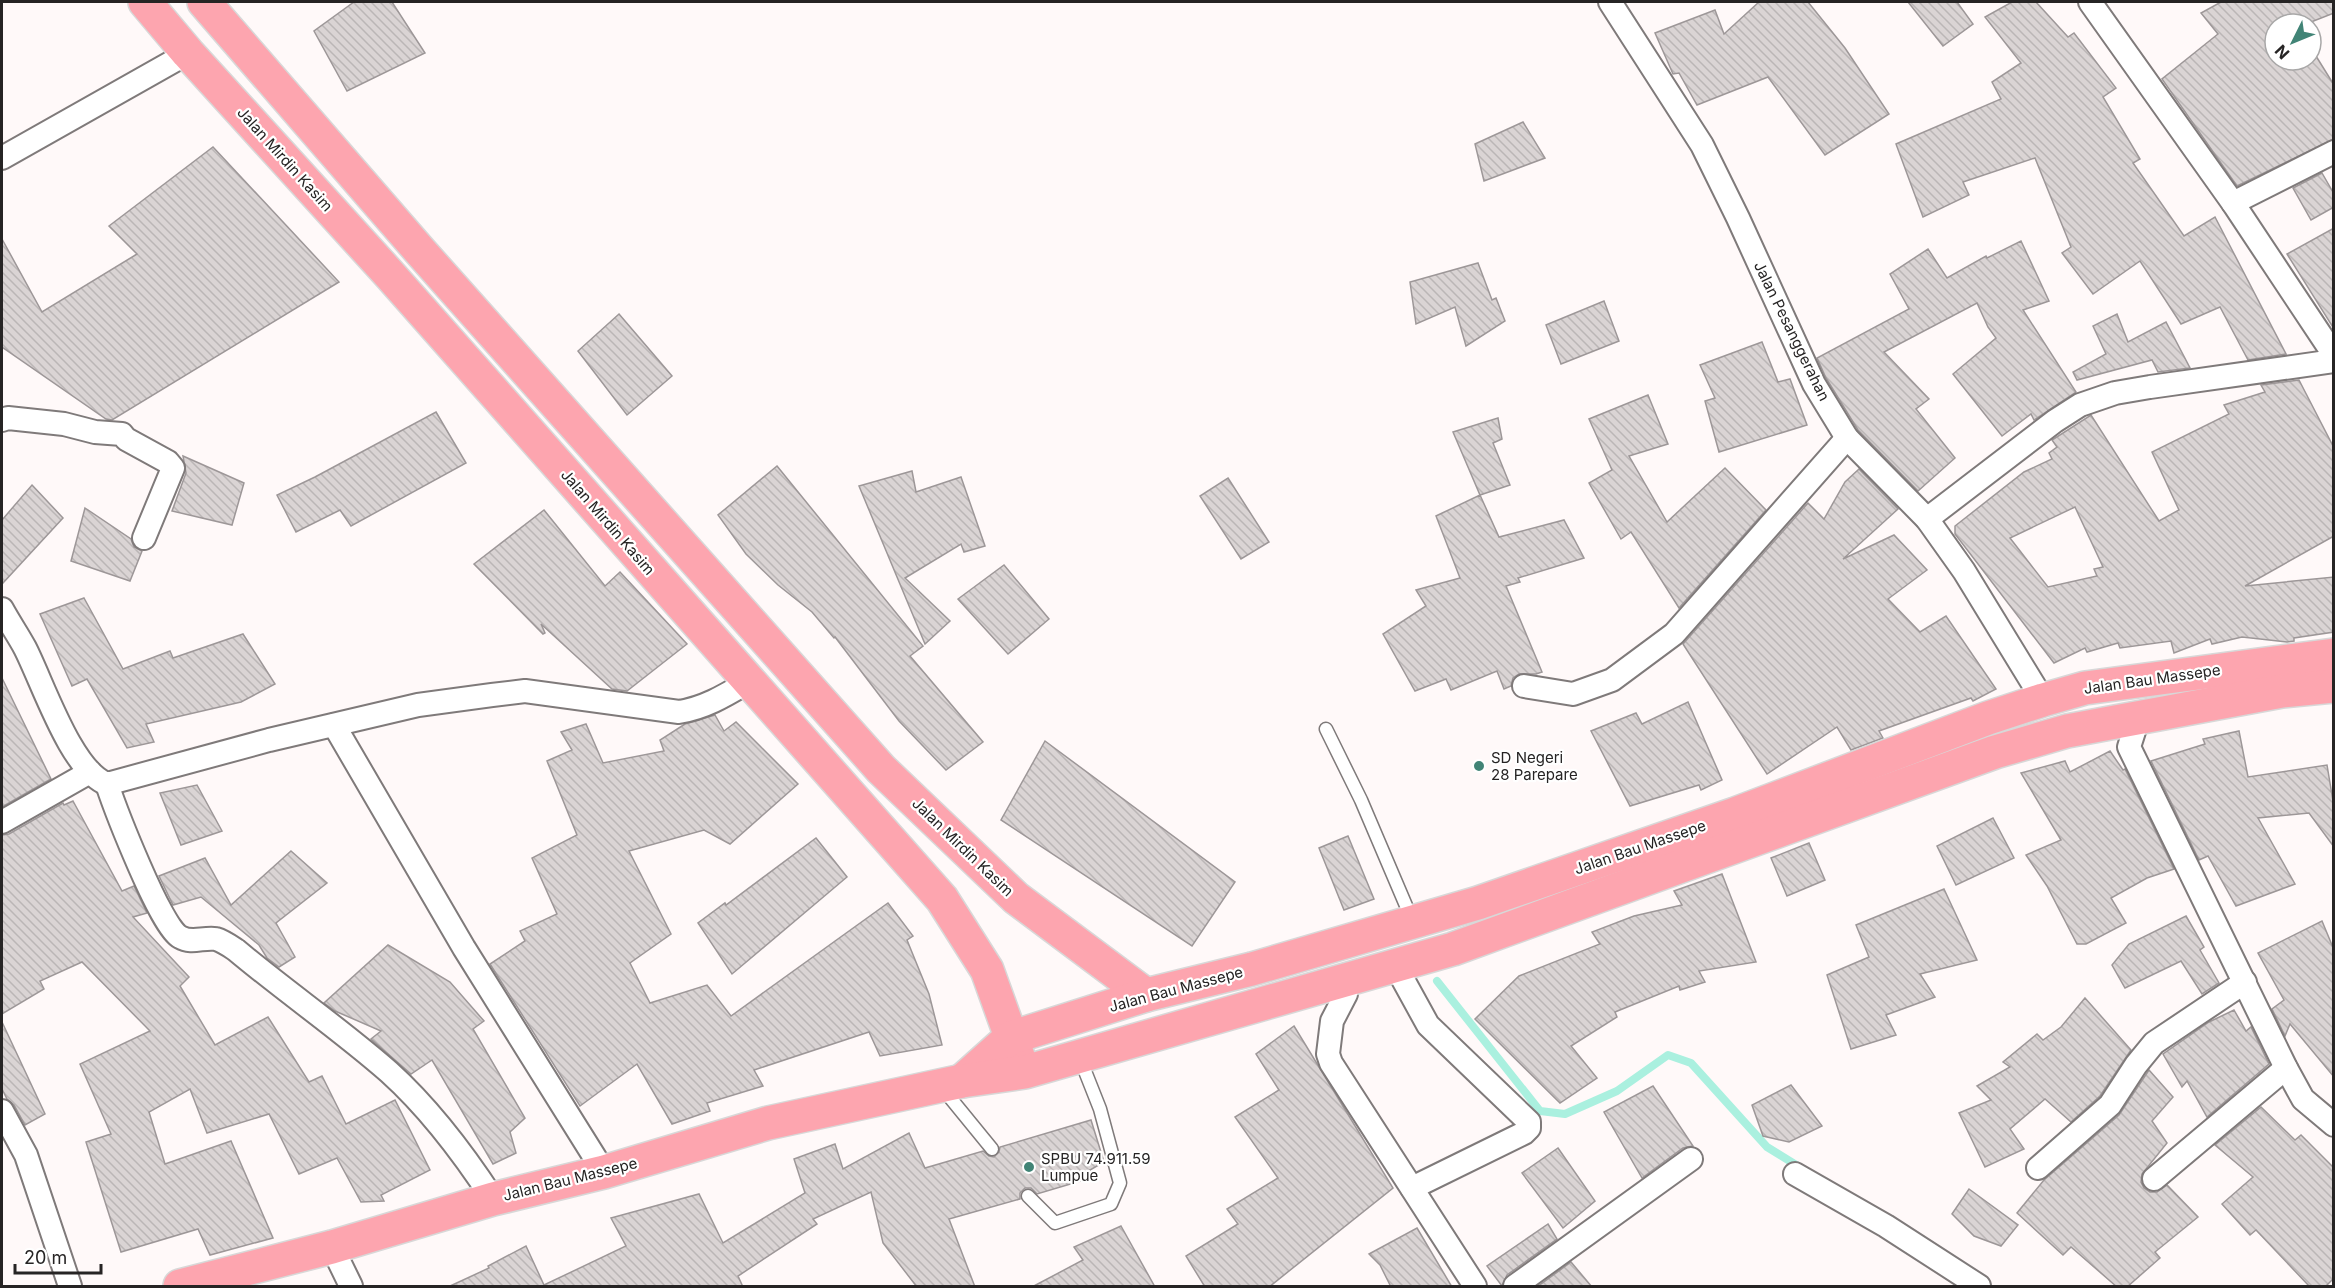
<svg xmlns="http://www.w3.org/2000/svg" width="2335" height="1288" font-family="Inter,sans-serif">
<defs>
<pattern id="building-back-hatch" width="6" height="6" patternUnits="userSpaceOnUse" patternTransform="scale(1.5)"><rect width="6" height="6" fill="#dad4d4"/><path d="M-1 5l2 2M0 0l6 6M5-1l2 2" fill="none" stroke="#bbb6b6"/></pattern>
</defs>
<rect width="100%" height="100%" fill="#fff9f9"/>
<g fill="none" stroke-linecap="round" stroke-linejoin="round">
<!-- stream -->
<polyline stroke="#aaf0df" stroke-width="8" points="1437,981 1540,1111 1565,1114 1617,1091 1668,1055 1691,1063 1767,1147 1801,1168"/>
</g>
<!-- building -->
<g fill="url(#building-back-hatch)" stroke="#9d9798" stroke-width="1.5" fill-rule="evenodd">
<polygon points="354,2 392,2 425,53 347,91 314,31"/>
<polygon points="1759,2 1808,2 1845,48 1889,114 1825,155 1768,77 1697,105 1679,73 1673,74 1655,33 1715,10 1724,34"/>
<polygon points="1908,2 1957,2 1973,24 1943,46"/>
<polygon points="2012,2 2036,2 2068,37 2074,33 2116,88 2103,97 2140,159 2133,163 2184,236 2215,217 2286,354 2248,360 2220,307 2181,324 2140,261 2093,294 2062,253 2071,247 2035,158 1963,182 1969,195 1923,217 1896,144 2001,99 1992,82 2021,63 1985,17"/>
<polygon points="2221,2 2334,2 2334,13 2306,24 2275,24 2275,60 2311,60 2311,48 2334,85 2334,139 2237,186 2162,79 2218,34 2201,13"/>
<polygon points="1523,122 1545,158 1484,181 1475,144"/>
<polygon points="213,147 339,282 112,420 106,419 2,347 2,239 42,312 137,254 109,226"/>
<polygon points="2322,173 2334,194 2334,207 2311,220 2293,188"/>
<polygon points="2334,228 2334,329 2287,254"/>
<polygon points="2021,241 2049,301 2023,310 2076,392 2034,420 2031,414 2002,436 1953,374 1996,338 1988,327 1977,303 1884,352 1929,399 1916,409 1955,458 1918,491 1858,430 1826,378 1817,358 1909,309 1890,274 1928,249 1947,278 1986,256 1987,258"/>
<polygon points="1478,263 1492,300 1496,298 1505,321 1466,346 1455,307 1416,324 1410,282"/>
<polygon points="1604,301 1619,341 1561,364 1546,325"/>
<polygon points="619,314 672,376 627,415 578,351"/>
<polygon points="2117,314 2128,342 2166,322 2190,368 2158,372 2152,360 2077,380 2073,372 2106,354 2093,326"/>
<polygon points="1762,342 1778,382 1790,379 1807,425 1719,452 1705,401 1715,398 1700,365"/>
<path d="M 2299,380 L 2334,448 L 2334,536 L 2245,586 L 2334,577 L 2334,632 L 2294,638 L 2294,641 L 2287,642 L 2242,637 L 2212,644 L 2210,639 L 2174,653 L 2171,641 L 2120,648 L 2118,643 L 2087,652 L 2085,648 L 2054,663 L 1955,534 L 1955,526 L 2024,472 L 2052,459 L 2049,453 L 2057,447 L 2052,440 L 2091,415 L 2159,521 L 2179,510 L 2152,452 L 2229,414 L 2224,405 L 2265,392 L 2261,385 ZM 2075,507 L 2103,567 L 2094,569 L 2097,576 L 2048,587 L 2010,538 Z"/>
<polygon points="1648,395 1668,444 1629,456 1667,522 1725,468 1766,510 1679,608 1631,532 1621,539 1589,483 1612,470 1589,419"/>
<polygon points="436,412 466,463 351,526 340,510 296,532 277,495 315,477"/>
<polygon points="1498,418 1502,439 1493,443 1510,485 1480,495 1453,432"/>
<polygon points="183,456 244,483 232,525 172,511 186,473"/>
<polygon points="777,466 923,646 910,656 983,742 946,770 899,721 835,637 834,638 812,612 778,585 746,554 718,515"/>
<polygon points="1859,469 1898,509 1843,559 1894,535 1927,570 1888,599 1920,632 1946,616 1996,689 1973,701 1971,698 1879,731 1883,738 1851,750 1837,727 1767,774 1683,644 1808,503 1824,519 1845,482"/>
<polygon points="912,471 916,492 961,477 985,546 964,552 961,544 905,578 950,621 925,644 859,486"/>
<polygon points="1228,478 1269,542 1241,559 1200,496"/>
<polygon points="32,485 63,518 2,584 2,520"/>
<polygon points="1480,495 1499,537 1564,520 1584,558 1518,578 1520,582 1506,586 1542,672 1536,674 1519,674 1513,678 1511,686 1504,689 1497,671 1451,690 1446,679 1415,691 1383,634 1426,606 1416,590 1460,578 1436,516"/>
<polygon points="85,508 131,539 134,547 142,551 130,581 71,561"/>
<polygon points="544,510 605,586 620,572 687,644 627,691 612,689 541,624 545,633 543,634 474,564"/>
<polygon points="1004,565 1049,619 1008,654 958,599"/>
<polygon points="84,598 123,669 170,651 173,658 243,634 275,684 241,702 146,724 154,742 127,748 87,679 72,686 40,614"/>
<polygon points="2,678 51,779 2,807"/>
<polygon points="1688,702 1722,780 1701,790 1699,785 1630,806 1591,731 1636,713 1642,724"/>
<polygon points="715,715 724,731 736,722 798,784 730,844 704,830 629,851 671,934 630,963 650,1003 707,985 731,1016 888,903 913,936 907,940 929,994 942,1045 880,1056 869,1032 754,1070 763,1086 707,1103 710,1111 672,1124 637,1064 580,1106 490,964 525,941 520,931 557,914 532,858 577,835 547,761 572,750 561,732 586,724 603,763 664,751 660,740 685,724"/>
<polygon points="2239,731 2248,777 2327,765 2334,807 2334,847 2309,813 2258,818 2295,884 2236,906 2208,856 2199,860 2151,761 2205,744 2203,739"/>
<polygon points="1045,741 1235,882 1192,946 1001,820"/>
<polygon points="2110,751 2123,770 2125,769 2174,869 2147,878 2111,898 2126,923 2086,944 2077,944 2047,886 2026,855 2061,840 2021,773 2065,761 2070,772"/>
<polygon points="197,785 222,831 181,845 160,793"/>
<polygon points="73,801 122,891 134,886 147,913 133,917 189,977 180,986 215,1045 268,1017 309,1082 322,1076 346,1124 395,1100 430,1170 381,1195 384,1201 361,1202 337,1158 299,1174 269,1114 207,1133 190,1089 149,1112 165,1164 231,1141 273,1238 210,1255 198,1229 121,1252 86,1142 111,1134 80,1064 150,1031 82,962 40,981 44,989 2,1014 2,835 9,834 63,803 64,805"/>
<polygon points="1993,818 2014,858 1956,885 1937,846"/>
<polygon points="1348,836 1374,899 1344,910 1319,848"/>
<polygon points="816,838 847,877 732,974 698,923 725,903 726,905"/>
<polygon points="1809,843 1825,880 1787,896 1771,858"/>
<polygon points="291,851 327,883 276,923 295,957 279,967 267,958 259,945 201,897 173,905 159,876 205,858 231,905"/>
<polygon points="1722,874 1756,962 1699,971 1705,982 1680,990 1679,986 1615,1012 1617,1017 1571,1046 1597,1078 1560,1103 1475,1019 1519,976 1600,944 1592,932 1634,916 1682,905 1674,891"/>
<polygon points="1944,889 1977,960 1920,974 1935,997 1886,1015 1896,1035 1851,1049 1827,975 1869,957 1856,925"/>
<polygon points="2186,916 2204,947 2200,950 2219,983 2202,994 2181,961 2125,988 2112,965 2129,944"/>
<polygon points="2322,921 2334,950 2334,1077 2290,1024 2285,1036 2272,1009 2284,1000 2258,953"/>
<polygon points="388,945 450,982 484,1021 473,1029 525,1118 510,1132 516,1153 493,1164 432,1060 411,1074 371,1039 381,1031 335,1011 324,1003"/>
<polygon points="2085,998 2131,1050 2100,1096 2071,1122 2045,1099 2010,1129 2024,1149 1985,1167 1959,1113 1991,1100 1977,1086 2010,1067 2003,1062 2037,1034 2043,1040 2061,1027"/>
<polygon points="2234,1010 2246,1031 2251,1027 2269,1064 2207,1117 2187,1081 2182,1087 2163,1054 2209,1022"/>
<polygon points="2,1022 45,1114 25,1125 14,1105 7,1099 2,1089"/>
<polygon points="1294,1026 1393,1188 1269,1287 1205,1287 1186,1256 1238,1224 1227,1209 1278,1178 1235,1117 1279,1090 1256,1054"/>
<polygon points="2149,1070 2173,1097 2152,1121 2167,1143 2142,1174 2141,1182 2144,1188 2150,1192 2157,1192 2167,1185 2198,1217 2155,1252 2160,1258 2127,1287 2117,1287 2071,1247 2063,1255 2017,1213 2044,1180 2119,1115"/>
<polygon points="1791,1085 1822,1126 1789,1142 1763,1136 1752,1105"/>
<polygon points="1653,1086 1693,1146 1683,1148 1642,1178 1604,1112"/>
<polygon points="2261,1107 2295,1140 2301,1135 2334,1168 2334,1278 2325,1287 2310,1287 2256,1230 2250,1235 2222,1204 2253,1177 2215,1145"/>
<polygon points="1091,1120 1104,1162 1090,1170 1094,1177 1037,1194 1031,1188 1025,1188 1020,1193 1020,1199 949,1219 975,1287 917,1287 883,1243 871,1192 813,1219 817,1224 738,1276 743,1287 448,1287 489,1268 488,1266 526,1246 544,1285 626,1246 611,1218 699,1194 723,1243 805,1193 794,1159 835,1144 843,1169 909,1133 925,1168 983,1151 989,1156 994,1157 999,1152 1000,1147"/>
<polygon points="1558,1148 1595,1201 1563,1228 1522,1173"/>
<polygon points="1969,1189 2018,1225 2001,1246 1974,1236 1952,1214"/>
<polygon points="1548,1224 1557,1239 1507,1275 1502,1286 1487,1266"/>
<polygon points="1121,1226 1155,1287 1032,1287 1083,1260 1074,1247"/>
<polygon points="1417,1228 1452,1287 1391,1287 1380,1265 1369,1254"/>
<polygon points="1571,1262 1592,1287 1537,1287"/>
</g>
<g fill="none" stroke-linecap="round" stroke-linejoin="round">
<defs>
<g id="lane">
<polyline points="1326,729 1361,800 1413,922"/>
<polyline points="943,1089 992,1149"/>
<polyline points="1028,1196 1055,1223 1111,1204 1120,1183 1100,1109 1079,1056"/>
</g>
<g id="street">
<polyline points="1610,2 1702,145 1738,218 1814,384 1847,438 1927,519 1964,571 2043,700"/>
<polyline points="2090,2 2233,203 2334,355"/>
<polyline points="2,158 188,53"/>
<polyline points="2233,203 2334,152"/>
<polyline points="2,420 8,418 64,424 95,432 122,434 126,439 168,462 173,468 144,538"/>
<polyline points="1927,519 2055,421 2080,405 2115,393 2150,387 2334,361"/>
<path d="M 2,609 C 9,622 18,635 25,648 C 43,683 71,770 107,784 L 269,740 L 418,705 L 492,695 L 525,691 L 679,712 C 705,708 726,695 748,682"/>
<polyline points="1524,686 1573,694 1612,680 1674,634 1847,438"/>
<polyline points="2138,719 2129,747 2286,1068 2303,1099 2334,1125"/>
<polyline points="334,725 464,948 604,1172"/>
<path d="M 107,784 C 115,808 161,928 180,937 C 192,944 203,937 216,939 C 223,941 230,946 236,950 C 286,992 340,1029 389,1072 C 430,1109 463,1153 493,1199"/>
<polyline points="2,822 90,772"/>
<polyline points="1395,965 1428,1025 1529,1122 1529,1128 1524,1133 1412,1188"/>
<polyline points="1346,979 1346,994 1332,1021 1328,1054 1331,1063 1475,1286"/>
<polyline points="2,1111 26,1155 70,1286"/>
<polyline points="2038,1168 2110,1105 2136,1065 2154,1043 2245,982"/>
<polyline points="1795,1174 1886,1226 1979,1286"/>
<polyline points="2154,1179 2286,1068"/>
<polyline points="332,1247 351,1286"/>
<polyline points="1515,1286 1691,1159"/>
</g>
<g id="highway">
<polyline points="145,2 188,53 390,275 942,899 987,970 1019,1059"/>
<polyline points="204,2 420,251 881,769 1016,898 1146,995"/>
<polyline points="962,1081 1010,1038 1146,995 1252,969 1478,903 1735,814 1988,718 2043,700 2085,688 2334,655"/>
<polyline points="180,1286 332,1247 493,1199 604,1172 768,1123 962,1081 1025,1072 1453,949 1995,752 2067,731 2282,691 2334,686"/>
</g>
</defs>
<!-- lane casing -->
<use href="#lane" stroke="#7f7a7a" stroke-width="15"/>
<!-- street casing -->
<use href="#street" stroke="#7f7a7a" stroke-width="26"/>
<!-- highway casing -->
<use href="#highway" stroke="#d8d8d8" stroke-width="36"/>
<!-- lane -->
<use href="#lane" stroke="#fff" stroke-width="12"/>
<!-- street -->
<use href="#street" stroke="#fff" stroke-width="22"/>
<!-- highway -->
<use href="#highway" stroke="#fda5af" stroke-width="33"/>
</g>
<!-- markers -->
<g fill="#418476" stroke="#fff" stroke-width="2">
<circle cx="1479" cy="766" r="6"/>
<circle cx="1029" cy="1167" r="6"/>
</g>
<g text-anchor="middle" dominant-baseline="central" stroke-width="4.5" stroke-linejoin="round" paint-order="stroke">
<!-- street labels -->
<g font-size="15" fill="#262424" stroke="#fff">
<text transform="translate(285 159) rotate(48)">Jalan Mirdin Kasim</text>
<text transform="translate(1792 331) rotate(64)">Jalan Pesanggerahan</text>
<text transform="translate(608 522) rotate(49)">Jalan Mirdin Kasim</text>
<text transform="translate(2152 679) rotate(-8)">Jalan Bau Massepe</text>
<text transform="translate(963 847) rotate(44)">Jalan Mirdin Kasim</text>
<text transform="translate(1640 847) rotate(-19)">Jalan Bau Massepe</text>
<text transform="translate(1176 989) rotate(-15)">Jalan Bau Massepe</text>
<text transform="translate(570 1179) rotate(-14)">Jalan Bau Massepe</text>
</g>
<!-- poi labels -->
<g font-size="15" fill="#262424" stroke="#fff" text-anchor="start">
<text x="1491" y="757">SD Negeri<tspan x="1491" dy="17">28 Parepare</tspan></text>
<text x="1041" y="1158">SPBU 74.911.59<tspan x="1041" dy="17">Lumpue</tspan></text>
</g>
</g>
<!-- border -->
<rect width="2335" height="1288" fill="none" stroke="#262424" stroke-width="6"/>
<!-- north arrow -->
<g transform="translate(2293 42) rotate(227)"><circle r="28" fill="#ffffff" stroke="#a8a7a7" stroke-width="1.5"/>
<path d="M0-4.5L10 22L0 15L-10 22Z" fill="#418476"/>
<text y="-9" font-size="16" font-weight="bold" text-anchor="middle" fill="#262424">N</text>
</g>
<!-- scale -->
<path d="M15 1264v9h86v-9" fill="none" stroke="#262424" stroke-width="3"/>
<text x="24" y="1264" font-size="18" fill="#262424" stroke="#ffffff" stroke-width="4.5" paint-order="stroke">20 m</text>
</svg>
